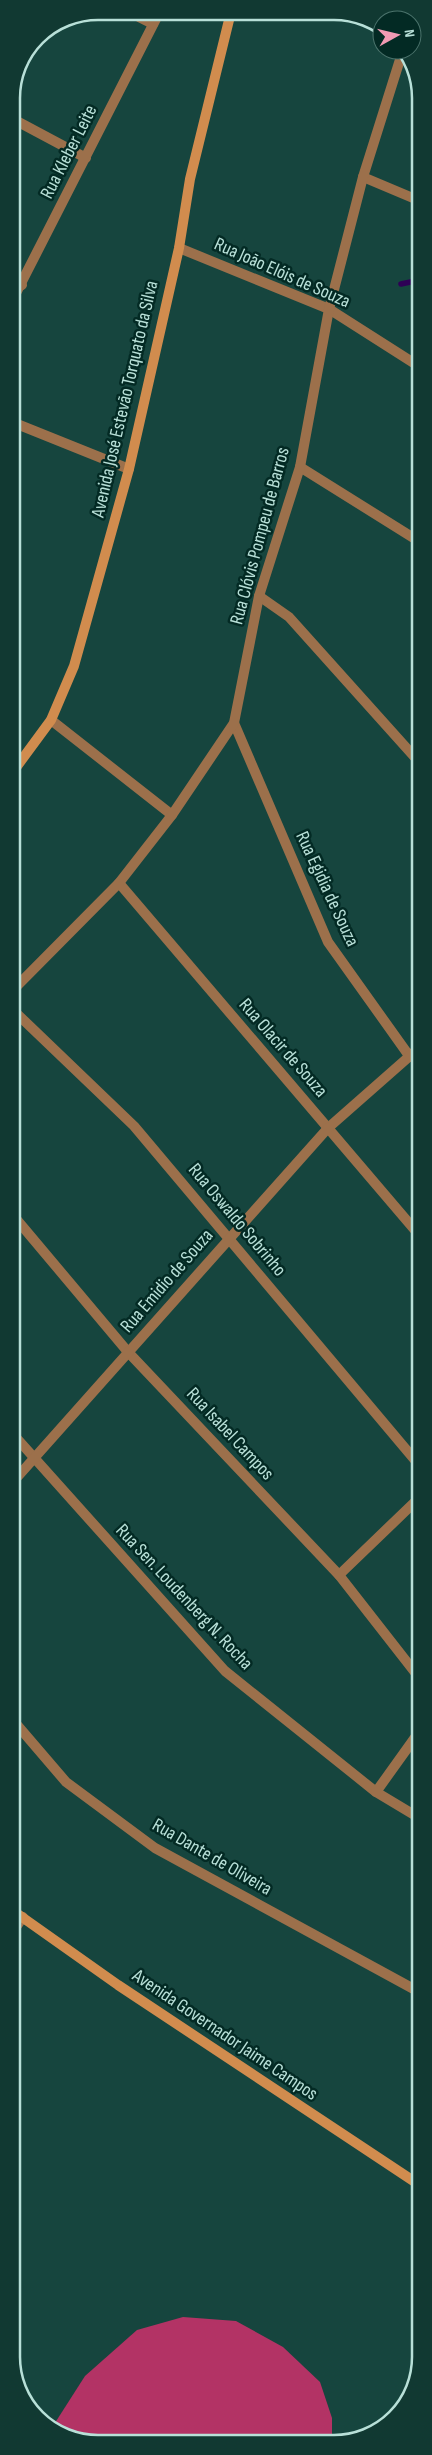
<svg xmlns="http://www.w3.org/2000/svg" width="432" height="2455" font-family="'Sofia Sans Condensed',sans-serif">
<rect width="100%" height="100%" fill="#16453e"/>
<!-- forest -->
<polygon fill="#b33365" points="183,2317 236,2321 283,2347 320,2382 332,2418 332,2443 81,2442 53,2426 85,2376 137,2330"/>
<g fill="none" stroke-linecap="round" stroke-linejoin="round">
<!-- stream -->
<polyline stroke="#2e0055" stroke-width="5.5" points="401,284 420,280"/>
<!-- street -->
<g stroke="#9c704b" stroke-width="10">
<polyline points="139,17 153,24"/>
<polyline points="11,118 86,158"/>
<polyline points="363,177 420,201"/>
<polyline points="179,248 329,309 420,367"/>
<polyline points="11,280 22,285"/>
<polyline points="11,303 157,17"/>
<polyline points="12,422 129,469"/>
<polyline points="300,467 420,542"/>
<polyline points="259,596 289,617 420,763"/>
<polyline points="51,720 172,815"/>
<polyline points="234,723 328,942 410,1057"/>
<polyline points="119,883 420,1236"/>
<polyline points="12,991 119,883 172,815 234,723 259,596 300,467 329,309 363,177 403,50"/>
<polyline points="12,1009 134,1126 420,1466"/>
<polyline points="12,1214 128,1352 339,1575 421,1680"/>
<polyline points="12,1433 225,1671 376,1792 421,1819"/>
<polyline points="12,1483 328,1128 420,1047"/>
<polyline points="339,1575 420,1497"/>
<polyline points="12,1719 66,1782 155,1848 421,1993"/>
<polyline points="376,1792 419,1732"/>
<polyline points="12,1933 23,1917"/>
</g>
<!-- secondary -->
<g stroke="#d18c4e" stroke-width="10">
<polyline points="12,773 51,720 74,666 129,469 179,248 190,179 230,16"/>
<polyline points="12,1910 118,1985 421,2186"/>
</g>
</g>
<g text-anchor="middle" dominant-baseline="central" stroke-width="5" stroke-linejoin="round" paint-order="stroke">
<!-- street labels -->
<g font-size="19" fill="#b8e0d8" stroke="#032a24">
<text transform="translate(69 152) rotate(-63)">Rua Kleber Leite</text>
<text transform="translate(282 273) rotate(24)">Rua João Elóis de Souza</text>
<text transform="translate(125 399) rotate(-77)">Avenida José Estevão Torquato da Silva</text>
<text transform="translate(260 536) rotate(-75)">Rua Clóvis Pompeu de Barros</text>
<text transform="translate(327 889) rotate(65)">Rua Egidia de Souza</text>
<text transform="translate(283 1048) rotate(49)">Rua Olacir de Souza</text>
<text transform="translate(237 1220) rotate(50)">Rua Oswaldo Sobrinho</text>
<text transform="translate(167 1281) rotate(-49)">Rua Emidio de Souza</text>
<text transform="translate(230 1434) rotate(47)">Rua Isabel Campos</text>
<text transform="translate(184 1597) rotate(47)">Rua Sen. Loudenberg N. Rocha</text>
<text transform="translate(212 1857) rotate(30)">Rua Dante de Oliveira</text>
<text transform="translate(225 2035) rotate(34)">Avenida Governador Jaime Campos</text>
</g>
</g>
<!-- crop -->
<path d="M0 0H432V2455H0ZM98 20H334A78 78 0 0 1 412 98V2357A78 78 0 0 1 334 2435H98A78 78 0 0 1 20 2357V98A78 78 0 0 1 98 20Z" fill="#113932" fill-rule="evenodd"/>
<path fill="none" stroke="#b8e0d8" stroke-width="2.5" d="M98 20H334A78 78 0 0 1 412 98V2357A78 78 0 0 1 334 2435H98A78 78 0 0 1 20 2357V98A78 78 0 0 1 98 20Z"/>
<!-- north arrow -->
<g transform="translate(397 35) rotate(82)"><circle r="24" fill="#032a24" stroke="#4b736c"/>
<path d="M0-4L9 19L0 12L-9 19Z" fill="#f19ab3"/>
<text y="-8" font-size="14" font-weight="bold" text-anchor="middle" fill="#b8e0d8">N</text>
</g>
</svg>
